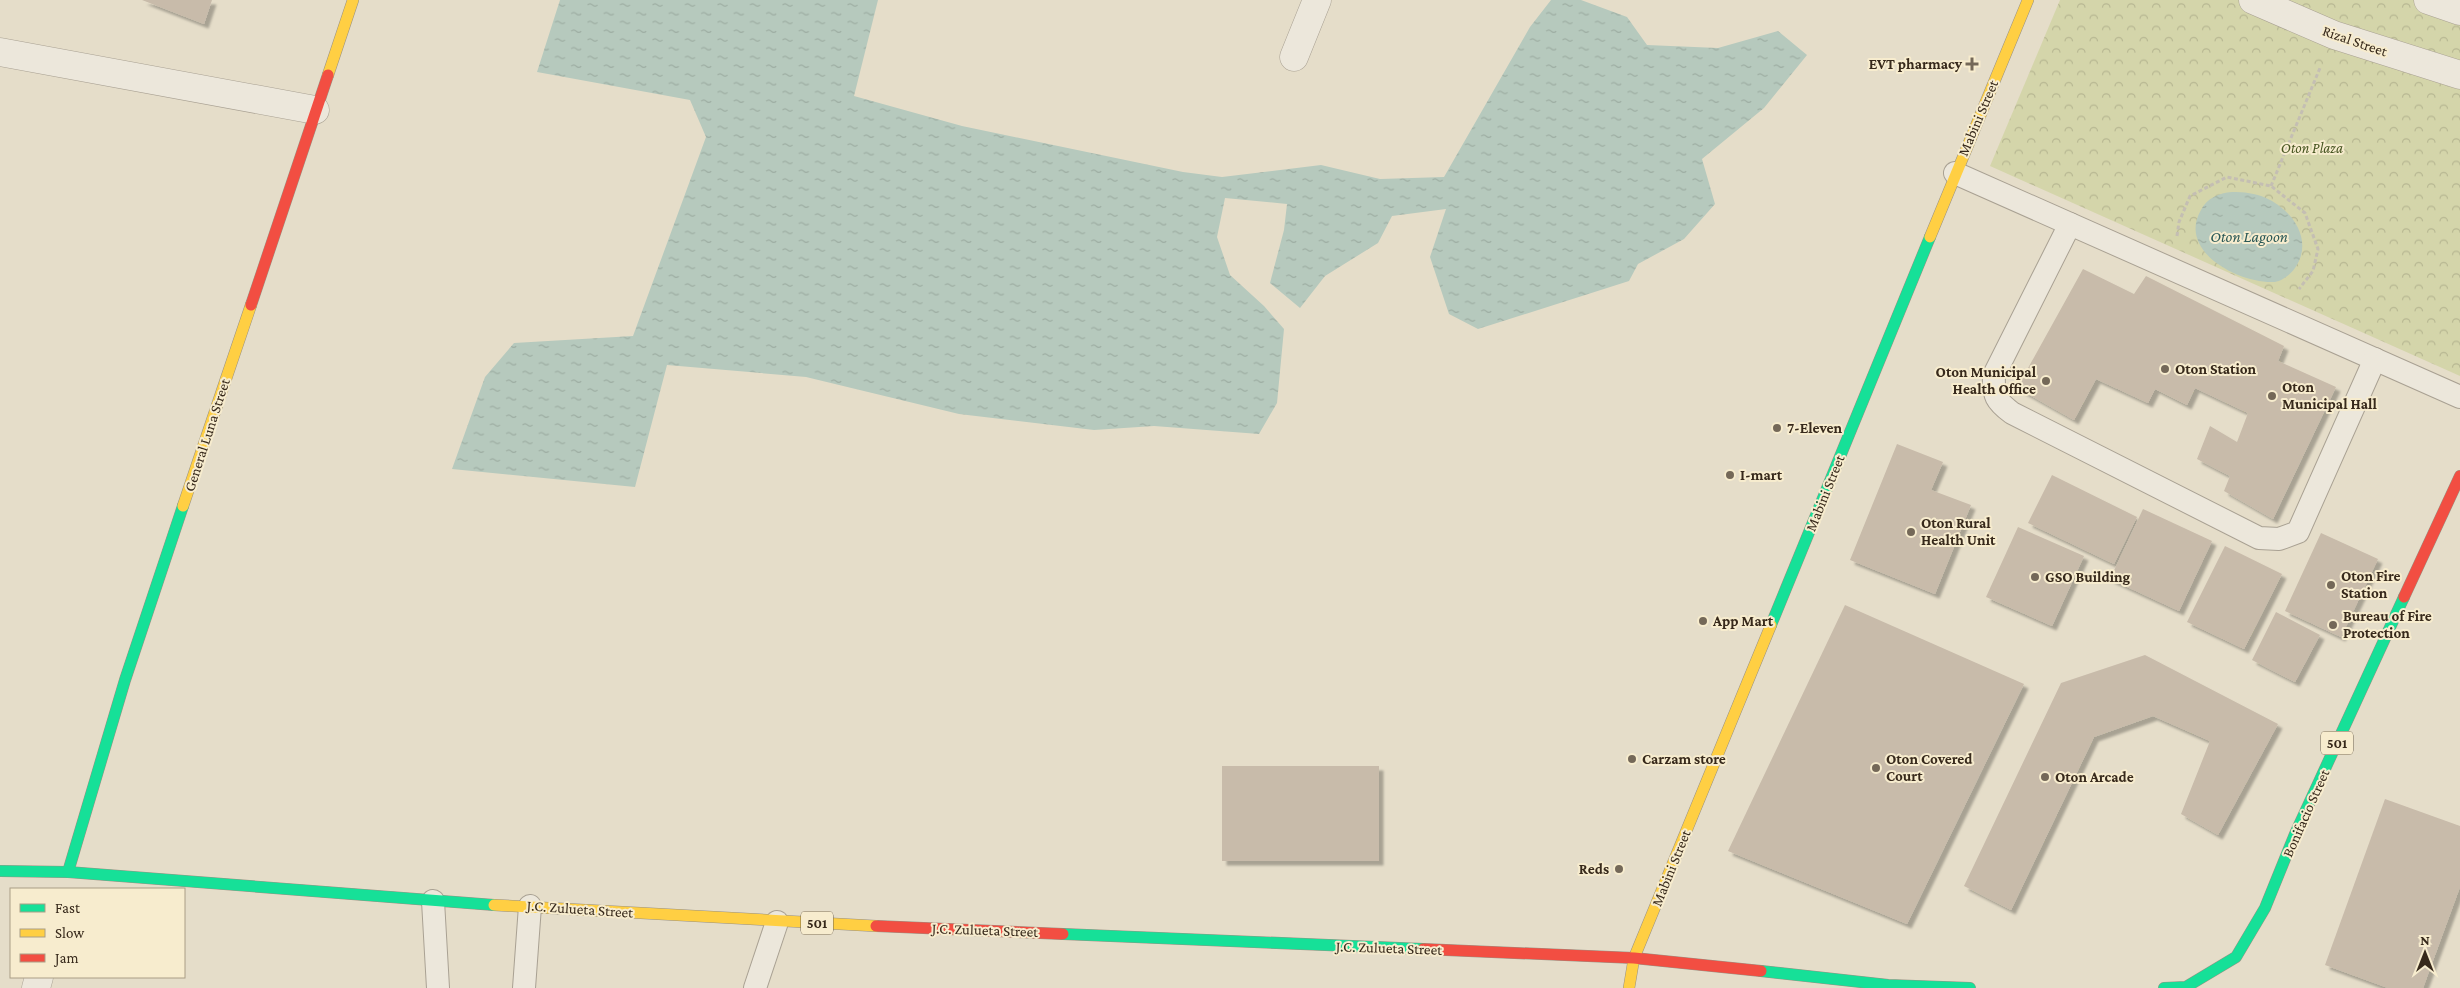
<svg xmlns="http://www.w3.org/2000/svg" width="2460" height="988" font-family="'Crimson Pro',serif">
<defs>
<pattern id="park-crowns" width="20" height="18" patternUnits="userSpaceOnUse" patternTransform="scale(1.25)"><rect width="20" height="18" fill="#d4d5aa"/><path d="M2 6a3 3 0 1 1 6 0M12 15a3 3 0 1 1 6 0" fill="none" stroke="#b7b792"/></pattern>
<pattern id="water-ripples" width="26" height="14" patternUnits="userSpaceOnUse" patternTransform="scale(1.25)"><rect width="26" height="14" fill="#b6c9bd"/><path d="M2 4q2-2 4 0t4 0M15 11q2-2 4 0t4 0" fill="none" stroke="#9dada2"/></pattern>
<filter id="shadow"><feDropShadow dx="4.5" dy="4.5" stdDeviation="1" flood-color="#0004"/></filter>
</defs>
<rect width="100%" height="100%" fill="#e5ddc9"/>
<!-- park -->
<polygon fill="url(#park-crowns)" points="2060,0 2460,0 2460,376 1990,166"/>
<!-- water -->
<g fill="url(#water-ripples)">
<polygon points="560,0 878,0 854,96 962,126 1183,172 1222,177 1321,165 1380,179 1444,177 1530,27 1551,0 1581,0 1627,17 1647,45 1718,48 1778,31 1807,55 1764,108 1702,159 1715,204 1684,239 1638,264 1629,281 1478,329 1449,314 1430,257 1446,209 1392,216 1378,243 1325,276 1300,308 1270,283 1284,230 1287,204 1225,198 1217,237 1230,275 1264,306 1284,329 1277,403 1259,434 1154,426 1094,430 959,414 806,377 667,365 635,487 452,469 485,377 514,343 633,336 706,137 690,100 537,72"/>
<path d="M 2232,192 C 2244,192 2255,193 2266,198 C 2293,210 2314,241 2295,268 C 2290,275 2281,282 2273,282 C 2238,283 2177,251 2201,210 C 2207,198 2219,193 2232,192 Z"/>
</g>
<!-- building -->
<g fill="#c8bbaa" filter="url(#shadow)">
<polygon points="142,0 212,0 204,24"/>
<polygon points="2083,269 2134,294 2146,276 2284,346 2278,361 2336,387 2273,519 2224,491 2230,476 2197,459 2210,426 2237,442 2248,413 2195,388 2187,405 2155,389 2148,403 2096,379 2074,420 2017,388"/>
<polygon points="1897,444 1943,462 1931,490 1971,505 1935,594 1850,560"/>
<polygon points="2052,475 2137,517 2114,564 2028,523"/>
<polygon points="2143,509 2212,541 2179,611 2110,579"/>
<polygon points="2018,527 2084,556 2052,626 1986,597"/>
<polygon points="2321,533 2378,559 2341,637 2285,611"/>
<polygon points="2225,546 2282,574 2244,649 2187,622"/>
<polygon points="1845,605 2024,684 1907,924 1728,851"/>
<polygon points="2276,612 2320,635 2295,682 2252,660"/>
<polygon points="2145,655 2278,724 2218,835 2181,814 2210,741 2153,716 2094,737 2011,910 1964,886 2061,683"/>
<rect x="1222" y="766" width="157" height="95"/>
<polygon points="2385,799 2460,826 2460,887 2423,988 2388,988 2325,965"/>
</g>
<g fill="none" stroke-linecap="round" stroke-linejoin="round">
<defs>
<g id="lane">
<polyline points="1955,173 2460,397"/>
<path d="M 2070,224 L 1994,375 C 1993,396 1996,401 2012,413 L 2259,538 L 2279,539 L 2298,532 L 2375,359"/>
<polyline points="433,901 438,988"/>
<polyline points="524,988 530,906"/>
<polyline points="755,988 777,922"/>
</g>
<g id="street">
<polyline points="2253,0 2334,35 2460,75"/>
<polyline points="2428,0 2460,11"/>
<polyline points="0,52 315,110"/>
<polyline points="1294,57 1317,0"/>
<polyline points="36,988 39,977"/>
</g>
<g id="fast">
<polyline points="1771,625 1930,237"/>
<polyline points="0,871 68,872 494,905"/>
<polyline points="68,872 125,680 183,506"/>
<polyline points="1063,934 1423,949"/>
<polyline points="1761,971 1888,985 1970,988"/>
<polyline points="2164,988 2186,987 2236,957 2265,908 2295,834 2404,597"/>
</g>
<g id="slow">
<polyline points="328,75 353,0"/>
<polyline points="1930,237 2028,0"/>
<polyline points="183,506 251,305"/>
<polyline points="494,905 876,926"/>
<polyline points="1629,988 1634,958 1771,625"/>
</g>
<g id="jam">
<polyline points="251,305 328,75"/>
<polyline points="2404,597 2460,476"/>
<polyline points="876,926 1063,934"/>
<polyline points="1423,949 1634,958 1761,971"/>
</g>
</defs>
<!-- lane casing -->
<use href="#lane" stroke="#a9a193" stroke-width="24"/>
<!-- street casing -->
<use href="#street" stroke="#a9a193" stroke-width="29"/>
<!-- fast casing -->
<use href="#fast" stroke="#999183" stroke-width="12"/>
<!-- slow casing -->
<use href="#slow" stroke="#999183" stroke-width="12"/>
<!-- jam casing -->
<use href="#jam" stroke="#999183" stroke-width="12"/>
<!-- path -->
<g stroke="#c4beb3" stroke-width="3" stroke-dasharray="4 2.5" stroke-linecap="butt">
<polyline points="2271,186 2320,68"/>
<polyline points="2177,236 2179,222 2190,196 2227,177 2271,186 2305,213 2318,249 2313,271 2299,289"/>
</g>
<!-- lane -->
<use href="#lane" stroke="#ece7db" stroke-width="22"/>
<!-- street -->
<use href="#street" stroke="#ece7db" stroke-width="28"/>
<!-- fast -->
<use href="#fast" stroke="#16e098" stroke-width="11"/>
<!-- slow -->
<use href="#slow" stroke="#ffcf43" stroke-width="11"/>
<!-- jam -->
<use href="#jam" stroke="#f24e42" stroke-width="11"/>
</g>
<!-- markers -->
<g fill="#746858" stroke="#f7ecce" stroke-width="2">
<path d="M1969.5 56.5h5v5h5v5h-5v5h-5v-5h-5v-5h5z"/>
<circle cx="2165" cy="369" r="5"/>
<circle cx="2046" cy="381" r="5"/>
<circle cx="2272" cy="396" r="5"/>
<circle cx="1777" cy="428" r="5"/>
<circle cx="1730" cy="475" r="5"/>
<circle cx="1911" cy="532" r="5"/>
<circle cx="2035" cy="577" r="5"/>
<circle cx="2331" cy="585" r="5"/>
<circle cx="1703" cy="621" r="5"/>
<circle cx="2333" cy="625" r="5"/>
<circle cx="1632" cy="759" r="5"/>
<circle cx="1876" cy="768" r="5"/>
<circle cx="2045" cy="777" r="5"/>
<circle cx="1619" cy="869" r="5"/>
</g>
<g text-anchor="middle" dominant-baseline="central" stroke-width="4" stroke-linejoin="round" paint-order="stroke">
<!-- shield labels -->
<g fill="#f7ecce" stroke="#716451" stroke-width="1">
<rect x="2321" y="731.5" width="32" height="23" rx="4"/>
<rect x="801" y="911.5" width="32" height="23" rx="4"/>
</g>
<g font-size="14" font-weight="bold" fill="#37291b">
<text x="2337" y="743">501</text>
<text x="817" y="923">501</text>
</g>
<!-- street labels -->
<g font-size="15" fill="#37291b" stroke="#f7ecce">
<text transform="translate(2355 41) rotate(19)">Rizal Street</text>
<text transform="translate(1978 118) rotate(-67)">Mabini Street</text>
<text transform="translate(207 435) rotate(-72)">General Luna Street</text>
<text transform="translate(1825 493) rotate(-68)">Mabini Street</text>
<text transform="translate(2306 813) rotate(-66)">Bonifacio Street</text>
<text transform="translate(1671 868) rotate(-68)">Mabini Street</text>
<text transform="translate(580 909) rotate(4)">J.C. Zulueta Street</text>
<text transform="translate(985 930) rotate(2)">J.C. Zulueta Street</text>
<text transform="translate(1389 948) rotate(2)">J.C. Zulueta Street</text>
</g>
<!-- poi labels -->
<g font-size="15" font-weight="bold" fill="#37291b" stroke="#f7ecce" text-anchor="start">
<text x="1962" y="64" text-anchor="end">EVT pharmacy</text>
<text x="2175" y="369">Oton Station</text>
<text x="2036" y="372" text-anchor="end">Oton Municipal<tspan x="2036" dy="17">Health Office</tspan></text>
<text x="2282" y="387">Oton<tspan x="2282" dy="17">Municipal Hall</tspan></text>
<text x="1787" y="428">7-Eleven</text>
<text x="1740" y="475">I-mart</text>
<text x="1921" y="523">Oton Rural<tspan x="1921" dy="17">Health Unit</tspan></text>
<text x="2341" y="576">Oton Fire<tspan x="2341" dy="17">Station</tspan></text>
<text x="2045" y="577">GSO Building</text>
<text x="2343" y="616">Bureau of Fire<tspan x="2343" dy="17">Protection</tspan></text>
<text x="1713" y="621">App Mart</text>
<text x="1642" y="759">Carzam store</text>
<text x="1886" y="759">Oton Covered<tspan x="1886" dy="17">Court</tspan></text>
<text x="2055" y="777">Oton Arcade</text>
<text x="1609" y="869" text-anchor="end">Reds</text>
</g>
<!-- park labels -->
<g font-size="15" font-style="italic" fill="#475521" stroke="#f7ecce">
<text x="2312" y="148">Oton Plaza</text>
</g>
<!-- water labels -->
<g font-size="16" font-style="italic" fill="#2a5856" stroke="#f7ecce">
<text x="2249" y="236">Oton Lagoon</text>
</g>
</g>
<!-- legend -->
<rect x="10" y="888" width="175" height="90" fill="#f7ecce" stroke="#aa9e86"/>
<rect x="20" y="904" width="25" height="8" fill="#16e098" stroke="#aa9e86"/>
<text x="55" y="913" font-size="15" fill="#37291b">Fast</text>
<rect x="20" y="929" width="25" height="8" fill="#ffcf43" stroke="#aa9e86"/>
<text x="55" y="938" font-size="15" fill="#37291b">Slow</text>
<rect x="20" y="954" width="25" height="8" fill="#f24e42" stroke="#aa9e86"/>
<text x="55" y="963" font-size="15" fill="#37291b">Jam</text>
<!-- north arrow -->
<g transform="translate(2425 953)" stroke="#f7ecce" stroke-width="4" paint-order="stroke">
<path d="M0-4L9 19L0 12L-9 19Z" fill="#37291b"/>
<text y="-8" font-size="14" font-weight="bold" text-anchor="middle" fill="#37291b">N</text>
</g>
</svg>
